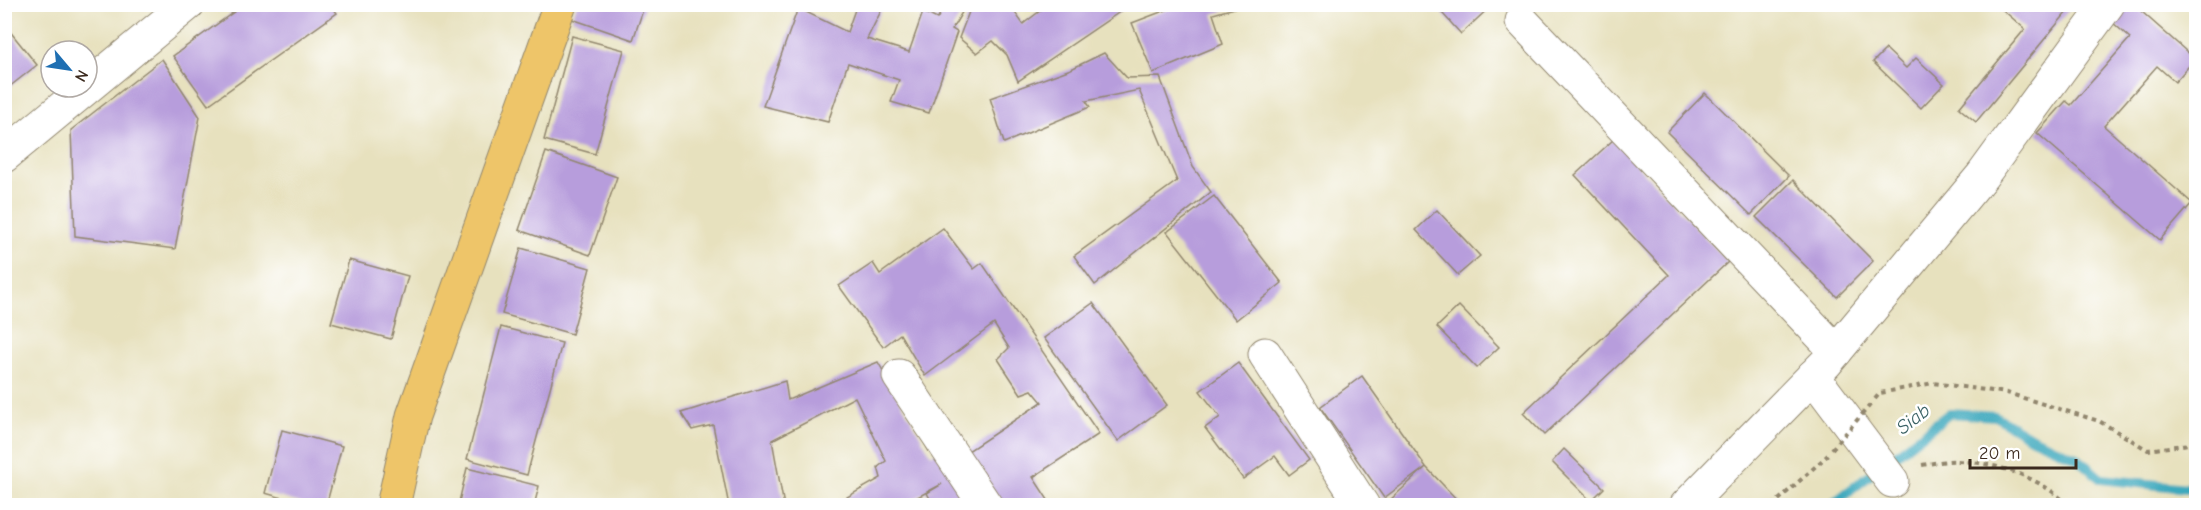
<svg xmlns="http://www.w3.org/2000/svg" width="2201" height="510" font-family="'Comic Neue',sans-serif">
<rect width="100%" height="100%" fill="#fff"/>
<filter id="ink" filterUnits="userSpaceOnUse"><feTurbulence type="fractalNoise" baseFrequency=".0167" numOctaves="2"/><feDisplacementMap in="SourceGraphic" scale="12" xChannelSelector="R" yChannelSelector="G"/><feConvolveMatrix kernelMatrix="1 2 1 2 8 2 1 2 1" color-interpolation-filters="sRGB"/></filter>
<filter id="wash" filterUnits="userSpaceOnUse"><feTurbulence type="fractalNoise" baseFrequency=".008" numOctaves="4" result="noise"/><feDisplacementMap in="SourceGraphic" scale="24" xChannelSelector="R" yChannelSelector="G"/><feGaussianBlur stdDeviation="1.35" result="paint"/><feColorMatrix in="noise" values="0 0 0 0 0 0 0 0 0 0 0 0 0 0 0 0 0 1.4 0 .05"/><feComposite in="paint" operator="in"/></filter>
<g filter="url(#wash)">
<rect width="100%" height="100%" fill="#e7e1be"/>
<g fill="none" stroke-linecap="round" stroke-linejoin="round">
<!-- stream -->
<polyline stroke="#3ea9bd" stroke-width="10" points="1830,506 1950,413 1995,416 2032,438 2077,458 2101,479 2186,488 2196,484"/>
</g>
<g id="blocks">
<!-- building -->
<g fill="#b79ddc">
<polygon points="245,4 330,4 337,13 208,105 173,56"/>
<polygon points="577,4 645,4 633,40 572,19"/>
<polygon points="857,4 883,7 867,39 909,52 923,12 937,19 946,4 967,4 952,29 957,32 929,113 891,102 899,80 848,63 828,122 763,106 798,8 847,32"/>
<polygon points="972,4 1009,4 1023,24 1049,4 1121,4 1124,9 1018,81 1007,55 993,41 977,53 959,38"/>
<polygon points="1182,4 1245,5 1213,14 1223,44 1153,73 1132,23"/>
<polygon points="1434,4 1493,4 1461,34"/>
<polygon points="1996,4 2072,6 1976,122 1959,108 2025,29"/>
<polygon points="2127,4 2133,4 2195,59 2175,82 2157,66 2104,126 2192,203 2160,240 2037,133 2066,101 2071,105 2130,38 2112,22"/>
<polygon points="4,24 37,65 4,91"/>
<polygon points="572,36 624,50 595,154 544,140"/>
<polygon points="1886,49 1906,68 1916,58 1944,84 1921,108 1873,62"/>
<polygon points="1104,53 1127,78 1160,77 1193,167 1211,192 1095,285 1074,256 1177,181 1139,90 1086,101 1090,107 1004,143 990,98 1071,69"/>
<polygon points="162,59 200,117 175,249 75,236 71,130"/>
<polygon points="1705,93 1789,176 1751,215 1667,132"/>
<polygon points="1613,140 1728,262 1544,435 1523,413 1669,275 1575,175"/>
<polygon points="546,152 617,177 590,255 519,230"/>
<polygon points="1793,180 1873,261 1837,297 1756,217"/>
<polygon points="1214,196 1282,283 1236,320 1167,232"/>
<polygon points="1437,210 1480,256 1458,275 1416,230"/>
<polygon points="943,228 974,269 982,263 1099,434 1033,477 1052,506 999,506 965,453 1042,402 1032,390 1021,394 998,359 1009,348 994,324 925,376 900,334 883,347 839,286 873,263 880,274"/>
<polygon points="521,248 590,268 572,334 502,314"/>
<polygon points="349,260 408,276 391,339 331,323"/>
<polygon points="1093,303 1167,405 1118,441 1044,338"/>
<polygon points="1459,306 1499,347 1477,368 1437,327"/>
<polygon points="501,327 562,343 527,475 467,459"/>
<polygon points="878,362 931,455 938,451 978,506 934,506 927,493 942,484 901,506 851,506 847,497 881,478 878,467 886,461 855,397 772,440 784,506 729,506 713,425 692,430 681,413 785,381 788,400"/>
<polygon points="1238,363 1309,460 1289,475 1275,456 1243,479 1205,428 1220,417 1200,391"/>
<polygon points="1362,376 1426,467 1463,506 1393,506 1389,501 1426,467 1384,498 1320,407"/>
<polygon points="282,430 342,446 326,506 311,506 265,493"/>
<polygon points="1564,449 1604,488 1591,501 1552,462"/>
<polygon points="467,468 539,486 534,506 458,506"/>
</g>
</g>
</g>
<g filter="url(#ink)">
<use href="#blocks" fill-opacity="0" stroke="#91866e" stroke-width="1.5"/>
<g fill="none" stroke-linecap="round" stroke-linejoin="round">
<defs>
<g id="minor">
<polyline points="1522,21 1836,351"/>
<polyline points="4,156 188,4"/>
<polyline points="1265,354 1363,506"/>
<polyline points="899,376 986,506"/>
<polyline points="1813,376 1892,481"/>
<polyline points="1686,506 1826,363 1982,176 2108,4"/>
</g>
<polyline id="major" points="393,506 413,416 560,4"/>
</defs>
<!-- minor casing -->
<use href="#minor" stroke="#91866e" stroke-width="35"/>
<!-- major casing -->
<use href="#major" stroke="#91866e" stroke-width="35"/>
<!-- path -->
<g stroke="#91866e" stroke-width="4" stroke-dasharray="4.5 4.5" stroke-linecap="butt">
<polyline points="1875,399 1880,393 1933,383 2007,393 2099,421 2148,450 2196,443"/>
<path d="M 1922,465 C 1934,463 1947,460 1959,461 C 1998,463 2042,478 2069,506"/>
<polyline points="1772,506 1828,455"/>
</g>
<!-- minor -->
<use href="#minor" stroke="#fff" stroke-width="33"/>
<!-- major -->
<use href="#major" stroke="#eec569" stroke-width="33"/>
<!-- path-bridge -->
<polyline stroke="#91866e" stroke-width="4" stroke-dasharray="4.5 4.5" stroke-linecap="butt" points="1832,449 1871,404"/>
</g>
</g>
<g text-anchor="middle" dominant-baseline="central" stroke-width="5" stroke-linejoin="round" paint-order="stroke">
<!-- water labels -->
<g font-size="20" font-style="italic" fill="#3c6366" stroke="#fff">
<text transform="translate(1913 419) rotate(-38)">Siab</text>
</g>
</g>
<!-- margin -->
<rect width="2201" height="510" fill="none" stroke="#fff" stroke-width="24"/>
<!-- north arrow -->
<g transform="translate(69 69) rotate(119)"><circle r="28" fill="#ffffff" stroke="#b1aaa5" stroke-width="1.5"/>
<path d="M0-4.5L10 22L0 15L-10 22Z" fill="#1f6fb2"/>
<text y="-9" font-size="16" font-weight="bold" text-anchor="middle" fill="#3b2a1e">N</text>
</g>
<!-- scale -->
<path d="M1970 459v9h106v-9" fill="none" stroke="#3b2a1e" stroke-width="3"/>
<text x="1979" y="459" font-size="18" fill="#3b2a1e" stroke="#ffffff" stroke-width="4.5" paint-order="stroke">20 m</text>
</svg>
